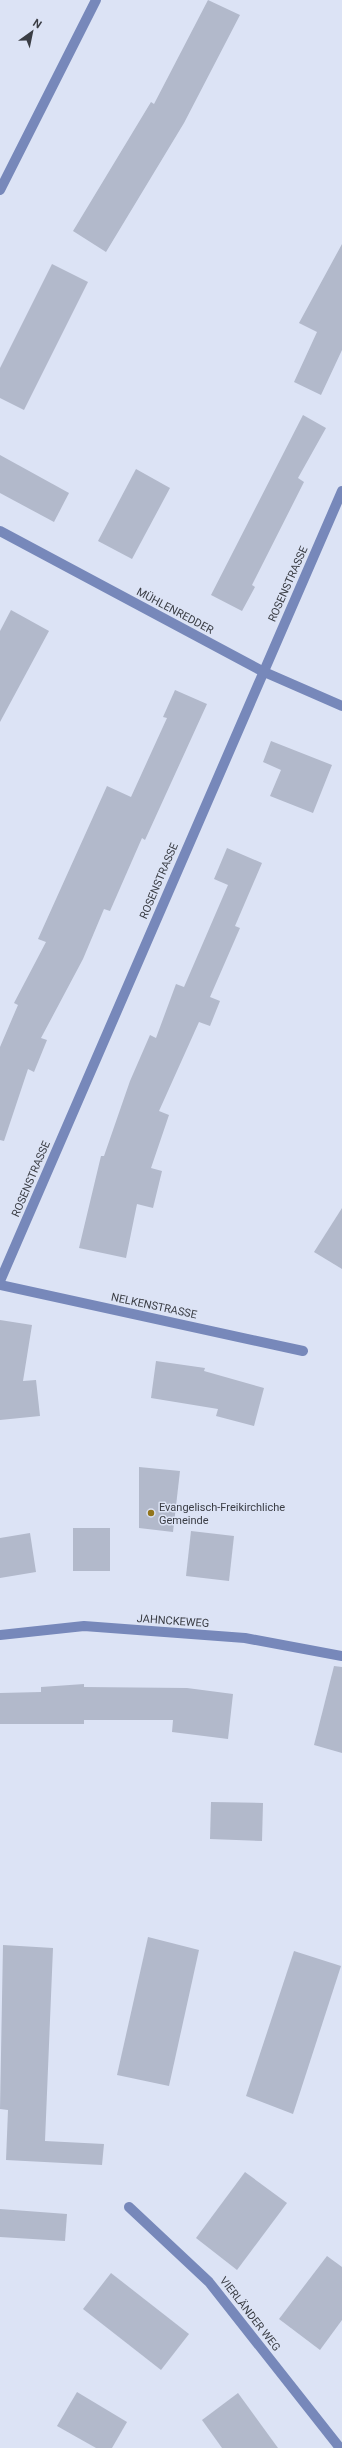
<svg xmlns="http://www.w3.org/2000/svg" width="342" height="2448" font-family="Roboto,sans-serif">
<rect width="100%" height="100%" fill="#dce3f5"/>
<!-- building -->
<g fill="#b2b9cb">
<polygon points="208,0 240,15 184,123 106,252 73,231 151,102 154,104"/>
<polygon points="342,244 342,350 321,395 294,382 317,332 299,323"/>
<polygon points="52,264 88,282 24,410 0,398 0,368"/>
<polygon points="303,415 326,428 298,478 304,482 252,585 255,587 242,611 211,595"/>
<polygon points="0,455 69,493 54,522 0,493"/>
<polygon points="136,469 170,488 132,559 98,541"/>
<polygon points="11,610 49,631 0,722 0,631"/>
<polygon points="175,690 207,704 145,840 142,838 110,911 104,909 83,959 41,1038 47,1040 34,1072 28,1069 4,1141 0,1140 0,1047 18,1005 14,1003 46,942 38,939 107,786 131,797 167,718 163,717"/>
<polygon points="271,741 332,765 313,813 270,796 281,770 263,762"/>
<polygon points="227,848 262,863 235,926 240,928 210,997 220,1001 210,1026 199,1022 159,1111 169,1115 151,1168 162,1171 153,1208 137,1204 126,1258 79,1248 101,1156 104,1156 130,1081 150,1035 156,1038 176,984 184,987 228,885 214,879"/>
<polygon points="342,1208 342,1269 314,1252"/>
<polygon points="0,1320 32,1325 23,1381 36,1380 40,1416 0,1420"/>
<polygon points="156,1361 205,1368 204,1371 264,1388 254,1426 216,1416 218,1409 151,1398"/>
<polygon points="139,1467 180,1471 173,1532 139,1528"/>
<rect x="73" y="1528" width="37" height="43"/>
<polygon points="191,1531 234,1536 229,1581 186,1576"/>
<polygon points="30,1533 36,1572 0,1578 0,1538"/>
<polygon points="334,1666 342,1667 342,1753 314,1745"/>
<polygon points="84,1684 84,1687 187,1688 233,1694 228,1739 172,1732 173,1720 84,1720 84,1724 0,1724 0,1693 41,1692 41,1687"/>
<polygon points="211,1802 263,1803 262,1841 210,1839"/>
<polygon points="148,1937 199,1950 169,2086 117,2075"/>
<polygon points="3,1945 53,1948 45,2141 104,2144 102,2165 6,2160 8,2110 0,2109"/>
<polygon points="294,1951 341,1966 293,2114 246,2096"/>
<polygon points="245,2172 287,2203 237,2270 196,2238"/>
<polygon points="0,2209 67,2214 65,2241 0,2237"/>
<polygon points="327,2256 342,2267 342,2320 320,2350 279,2319"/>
<polygon points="111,2273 189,2334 161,2370 83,2309"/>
<polygon points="77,2392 127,2422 112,2448 96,2448 57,2426"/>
<polygon points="238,2393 278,2448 222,2448 202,2420"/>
</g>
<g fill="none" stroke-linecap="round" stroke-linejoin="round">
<!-- minor -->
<g stroke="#7788ba" stroke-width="10">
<polyline points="0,190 96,0"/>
<polyline points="0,531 262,671 342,706"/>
<polyline points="0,1281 342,491"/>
<polyline points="0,1285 303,1351"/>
<polyline points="0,1635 84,1626 245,1638 342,1656"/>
<polyline points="129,2207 209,2282 340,2448"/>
</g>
</g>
<!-- markers -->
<circle fill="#92751c" stroke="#dce3f5" stroke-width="1.5" cx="151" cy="1513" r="4"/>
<g text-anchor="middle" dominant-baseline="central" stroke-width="3" stroke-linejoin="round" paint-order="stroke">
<!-- street labels -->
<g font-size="11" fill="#3a3d44" stroke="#dce3f5">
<text transform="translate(288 584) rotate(-66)">ROSENSTRASSE</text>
<text transform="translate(175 611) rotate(28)">MÜHLENREDDER</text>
<text transform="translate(159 881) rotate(-67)">ROSENSTRASSE</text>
<text transform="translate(31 1179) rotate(-67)">ROSENSTRASSE</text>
<text transform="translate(154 1306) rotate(12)">NELKENSTRASSE</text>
<text transform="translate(173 1621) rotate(4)">JAHNCKEWEG</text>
<text transform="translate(250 2314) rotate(52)">VIERLÄNDER WEG</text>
</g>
<!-- poi labels -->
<g font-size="11" fill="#3a3d44" stroke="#dce3f5" text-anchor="start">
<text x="159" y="1507">Evangelisch-Freikirchliche<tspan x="159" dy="13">Gemeinde</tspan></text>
</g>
</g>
<!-- north arrow -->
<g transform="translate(32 32) rotate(33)" stroke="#dce3f5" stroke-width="3" paint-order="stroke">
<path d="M0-3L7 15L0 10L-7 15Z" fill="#3a3d44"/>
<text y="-6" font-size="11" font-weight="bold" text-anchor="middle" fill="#3a3d44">N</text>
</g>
</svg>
